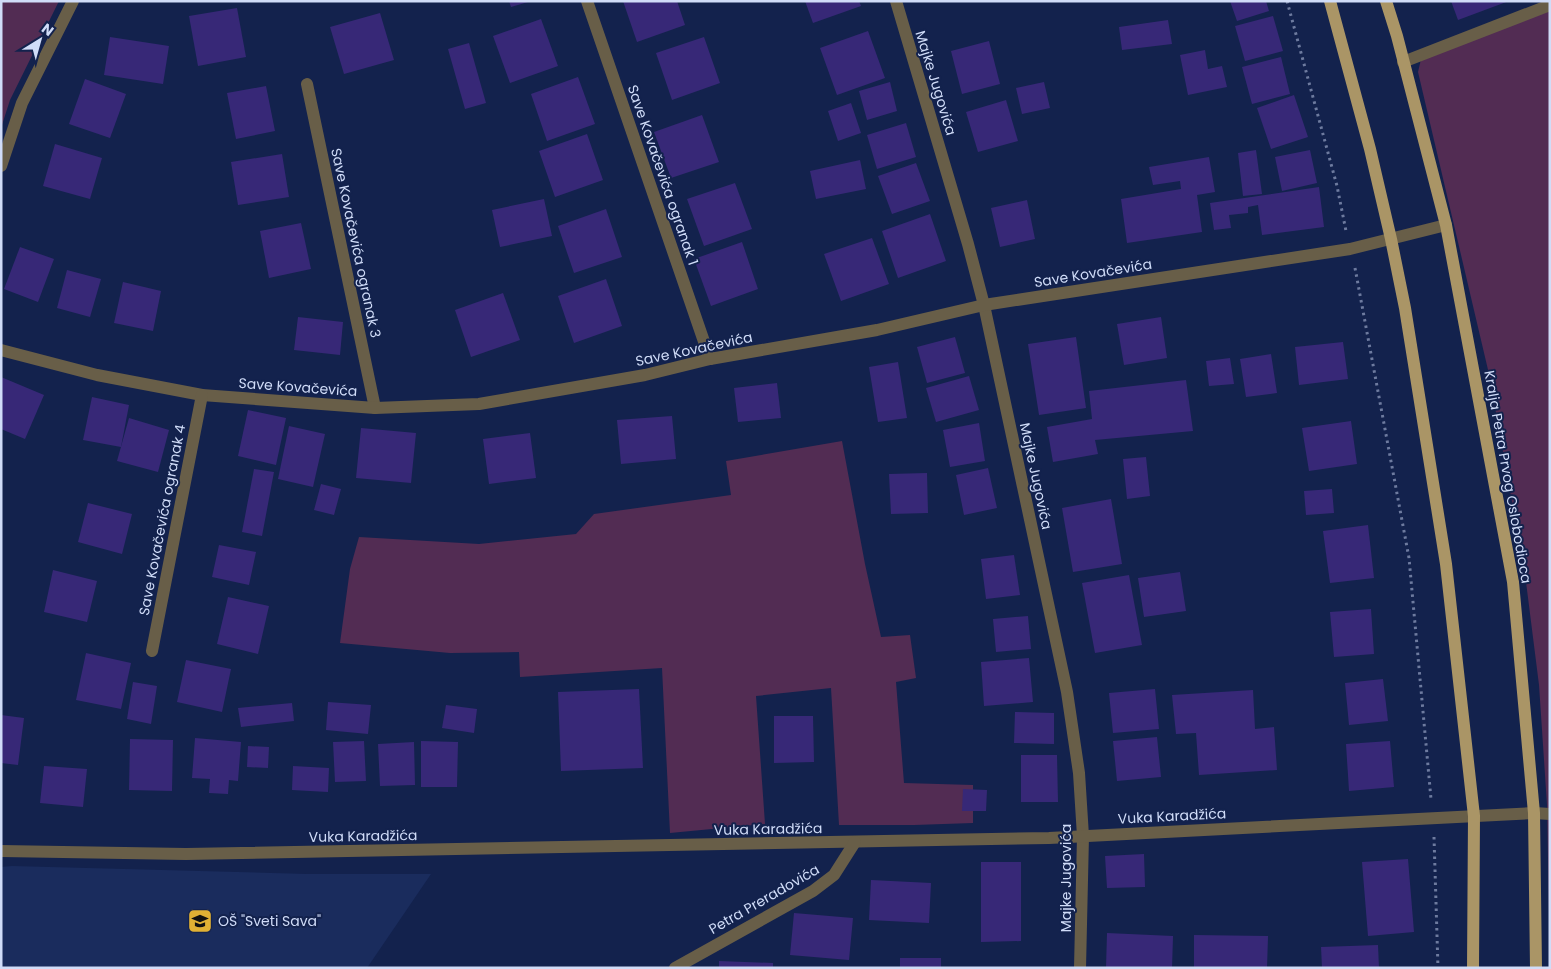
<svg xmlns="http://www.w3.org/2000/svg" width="1551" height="969" font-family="Poppins,sans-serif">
<rect width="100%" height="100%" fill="#13224d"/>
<!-- built -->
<polygon fill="#1a2c5d" points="12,866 307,874 431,874 367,968 1,968 1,867"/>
<!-- green -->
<g fill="#522c53">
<polygon points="1,1 59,1 10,100 1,128"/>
<polygon points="1550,5 1550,968 1547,805 1539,685 1525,574 1489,374 1418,72 1422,55"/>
<polygon points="842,441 865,564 881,637 910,635 916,678 896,682 904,783 973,785 973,823 914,825 839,825 831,688 756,696 765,824 670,833 662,668 520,677 519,652 450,653 340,643 350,569 359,537 479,544 576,534 594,514 731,495 726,461"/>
</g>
<!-- building -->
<g fill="#372877">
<polygon points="509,1 528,1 528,2 511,7"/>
<polygon points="623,1 677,1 685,25 637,42"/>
<polygon points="805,1 859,1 861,6 813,23"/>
<polygon points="1230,1 1266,1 1269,11 1237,21"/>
<polygon points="1451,1 1509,1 1458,20"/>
<polygon points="237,8 246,57 198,66 189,16"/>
<polygon points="380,13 394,60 344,74 330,27"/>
<polygon points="1273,16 1283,51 1245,61 1235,26"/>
<polygon points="541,19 558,66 510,83 493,36"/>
<polygon points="1168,20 1172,44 1122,50 1119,27"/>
<polygon points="868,31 885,78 837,95 820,48"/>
<polygon points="110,37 169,46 163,84 104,75"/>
<polygon points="704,37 720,83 672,100 656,53"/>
<polygon points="989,41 1000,84 962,94 951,51"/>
<polygon points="469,43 486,103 465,109 448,49"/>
<polygon points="1205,50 1208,69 1222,66 1227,87 1188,95 1180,55"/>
<polygon points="1281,57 1290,94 1252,104 1242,67"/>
<polygon points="578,77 595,124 547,141 531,94"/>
<polygon points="85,79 126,94 110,138 69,124"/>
<polygon points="890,82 897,111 867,120 859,91"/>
<polygon points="1044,82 1050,108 1022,114 1016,88"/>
<polygon points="266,86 275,131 236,139 227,93"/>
<polygon points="1294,95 1308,137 1271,149 1257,108"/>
<polygon points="1006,100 1018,141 978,152 966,112"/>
<polygon points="851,103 861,133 838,141 828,111"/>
<polygon points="702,115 719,162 671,178 654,132"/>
<polygon points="906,123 916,157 877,169 867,135"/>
<polygon points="587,134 603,180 555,197 539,151"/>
<polygon points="55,144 102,158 90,199 43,186"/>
<polygon points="1256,150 1262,194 1243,196 1238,153"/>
<polygon points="1310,150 1317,183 1282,191 1275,157"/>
<polygon points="282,154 289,197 238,205 231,162"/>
<polygon points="1209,157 1215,192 1197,195 1202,232 1127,243 1121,199 1181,189 1180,181 1153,185 1149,167"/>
<polygon points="860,160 866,189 816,199 810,171"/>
<polygon points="916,163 930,201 892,214 878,176"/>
<polygon points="735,183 752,229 704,246 687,199"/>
<polygon points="1319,187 1324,227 1262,235 1258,205 1248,207 1248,213 1229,215 1231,228 1214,230 1210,203"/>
<polygon points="544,199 552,236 500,247 492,210"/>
<polygon points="1027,200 1035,239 1000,247 991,208"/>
<polygon points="606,209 622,257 574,273 558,226"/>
<polygon points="930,214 946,261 898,278 882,231"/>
<polygon points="301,223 311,269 269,278 260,231"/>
<polygon points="872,238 889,284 841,301 824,254"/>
<polygon points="742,242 758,289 711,306 694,259"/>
<polygon points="20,247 54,259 38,302 4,289"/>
<polygon points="67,270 101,279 90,317 57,308"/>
<polygon points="606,279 622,326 574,343 558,296"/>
<polygon points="123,282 161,291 153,331 114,323"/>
<polygon points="503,293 520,340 471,357 455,310"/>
<polygon points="298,317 343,322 340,355 294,350"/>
<polygon points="1161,317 1167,358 1124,365 1117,324"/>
<polygon points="955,337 965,373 927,383 917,347"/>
<polygon points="1076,337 1086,408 1039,415 1028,344"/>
<polygon points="1343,342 1348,379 1299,385 1295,347"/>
<polygon points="1271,354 1277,393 1246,397 1240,359"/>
<polygon points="1230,358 1234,384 1209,386 1206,361"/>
<polygon points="898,362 907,418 878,422 869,367"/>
<polygon points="969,376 979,410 936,422 926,388"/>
<polygon points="1,377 44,395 25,439 1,429"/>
<polygon points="1186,380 1193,431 1095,440 1098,454 1053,462 1047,427 1092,419 1089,391"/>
<polygon points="777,383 781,418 738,422 734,388"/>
<polygon points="92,397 129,405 121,447 83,440"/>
<polygon points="248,410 286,418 276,465 238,456"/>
<polygon points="672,416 676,459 621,464 617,420"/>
<polygon points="129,418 169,430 158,472 117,461"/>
<polygon points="1351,421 1357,464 1309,471 1302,428"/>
<polygon points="979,423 985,461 950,467 943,430"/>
<polygon points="289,426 325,434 313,487 278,479"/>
<polygon points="361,428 416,433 411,483 356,478"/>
<polygon points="530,433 536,478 489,484 483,439"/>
<polygon points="1146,457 1150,496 1127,499 1123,459"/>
<polygon points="988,468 997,508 964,515 956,475"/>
<polygon points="254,469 274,472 262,536 242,532"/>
<polygon points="927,473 928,513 891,514 889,474"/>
<polygon points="321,484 341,489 334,515 314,510"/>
<polygon points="1332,489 1334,513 1306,515 1304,491"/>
<polygon points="1111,499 1122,564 1073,572 1062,508"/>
<polygon points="88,503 132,514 122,554 78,542"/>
<polygon points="1368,525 1374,578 1330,583 1323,531"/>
<polygon points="219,545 256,552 249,585 212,577"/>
<polygon points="1014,555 1020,595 986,599 981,559"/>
<polygon points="53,570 97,581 87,622 44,612"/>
<polygon points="1180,572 1186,611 1144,617 1138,578"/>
<polygon points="1129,575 1142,645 1095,653 1082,583"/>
<polygon points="228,597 269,606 258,654 217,644"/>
<polygon points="1371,609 1374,654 1334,657 1330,612"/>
<polygon points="1028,616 1031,649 996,652 993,619"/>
<polygon points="86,653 131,663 121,709 76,700"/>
<polygon points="1029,658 1033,702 984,706 981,662"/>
<polygon points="186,660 231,669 222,712 177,702"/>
<polygon points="1383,679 1388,721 1349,725 1345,683"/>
<polygon points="133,682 157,686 151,724 127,719"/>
<polygon points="639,689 643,768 561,771 558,692"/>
<polygon points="1155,689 1159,729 1113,733 1109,693"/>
<polygon points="1253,690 1255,729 1274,727 1277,770 1199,775 1196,733 1176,734 1172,695"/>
<polygon points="328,702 371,705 368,734 326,730"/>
<polygon points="292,703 294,721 241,727 238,708"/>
<polygon points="446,705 477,709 474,733 442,728"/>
<polygon points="1015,712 1054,713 1054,744 1014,743"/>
<polygon points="1,715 24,718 18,765 1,763"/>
<polygon points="774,716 813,716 814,762 774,763"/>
<polygon points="1157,737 1161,777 1117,781 1113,741"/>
<polygon points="195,738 241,742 238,781 229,780 228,794 209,793 210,779 192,778"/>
<polygon points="130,739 173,740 172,791 129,790"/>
<polygon points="364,741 366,781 335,782 333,742"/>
<polygon points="421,741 458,742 457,787 421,787"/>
<polygon points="1390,741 1394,787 1349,791 1346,744"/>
<polygon points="414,742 415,785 380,786 378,744"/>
<polygon points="248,746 269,747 268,768 247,767"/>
<polygon points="1021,755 1057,755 1058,802 1021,802"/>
<polygon points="44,766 87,769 83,807 40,803"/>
<polygon points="293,766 329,768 328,792 292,790"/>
<polygon points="963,789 987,790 986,811 962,811"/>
<polygon points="1144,854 1145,887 1107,888 1105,856"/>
<polygon points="1408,859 1414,932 1368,936 1362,862"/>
<polygon points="981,862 1021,862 1021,941 981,942"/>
<polygon points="871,880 931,883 929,923 869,920"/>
<polygon points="794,913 853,918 849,960 790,955"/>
<polygon points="1107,933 1173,936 1172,968 1106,968"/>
<polygon points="1194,935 1268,936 1267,968 1194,968"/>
<polygon points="1378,945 1379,968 1322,968 1321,947"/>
<rect x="900" y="958" width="41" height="10"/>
<polygon points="719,961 773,963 773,968 719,968"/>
</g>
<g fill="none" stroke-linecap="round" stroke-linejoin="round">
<!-- path -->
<g stroke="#6e7b9f" stroke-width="3" stroke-dasharray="2.5 4" stroke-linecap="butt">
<polyline points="1287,1 1337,186 1346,231"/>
<polyline points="1355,268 1409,558 1431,799"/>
<polyline points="1434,837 1438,968"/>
</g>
<!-- minor -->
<g stroke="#685e48" stroke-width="12">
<polyline points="587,1 710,359"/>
<polyline points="896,1 968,244 984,305 1067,692 1079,773 1083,836 1080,968"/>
<polyline points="1403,62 1550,5"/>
<polyline points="307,84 375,408"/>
<polyline points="1,166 22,103 73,1"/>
<polyline points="1,350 97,375 202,395 375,408 479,404 645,375 710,359 877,330 984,305 1350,249 1446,225"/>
<polyline points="152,651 202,395"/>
<polyline points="1,851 186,854 1049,838 1534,813 1550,814"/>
<polyline points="675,968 813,891 834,875 855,842"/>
</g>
<!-- major -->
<g stroke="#aa9566" stroke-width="12">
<polyline points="1330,1 1370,149 1391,239 1405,308 1446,564 1474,816 1473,968"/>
<polyline points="1386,1 1397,36 1446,225 1513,582 1534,813 1536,968"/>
</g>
</g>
<!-- icons -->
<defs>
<symbol id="school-square" viewBox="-11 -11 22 22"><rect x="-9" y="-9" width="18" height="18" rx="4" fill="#e0b034" stroke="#13224d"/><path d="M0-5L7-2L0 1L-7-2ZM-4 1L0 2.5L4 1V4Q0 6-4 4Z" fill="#111"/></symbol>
</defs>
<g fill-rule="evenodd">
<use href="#school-square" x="186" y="907" width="28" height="28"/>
</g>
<g text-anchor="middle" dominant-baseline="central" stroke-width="4" stroke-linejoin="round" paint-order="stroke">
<!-- street labels -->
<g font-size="14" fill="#d0dcf8" stroke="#13224d">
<text transform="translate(936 83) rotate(73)">Majke Jugovića</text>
<text transform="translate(663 175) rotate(71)">Save Kovačevića ogranak 1</text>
<text transform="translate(356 243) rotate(78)">Save Kovačevića ogranak 3</text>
<text transform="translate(1093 273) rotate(-9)">Save Kovačevića</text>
<text transform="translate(694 349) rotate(-12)">Save Kovačevića</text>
<text transform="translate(298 387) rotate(4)">Save Kovačevića</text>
<text transform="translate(1036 476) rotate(78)">Majke Jugovića</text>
<text transform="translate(1508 477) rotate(80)">Kralja Petra Prvog Oslobodioca</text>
<text transform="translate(162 520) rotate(-79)">Save Kovačevića ogranak 4</text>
<text transform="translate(1172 816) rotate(-3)">Vuka Karadžića</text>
<text transform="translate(768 829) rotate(-1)">Vuka Karadžića</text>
<text transform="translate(363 836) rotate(-1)">Vuka Karadžića</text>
<text transform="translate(1066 878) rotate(-90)">Majke Jugovića</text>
<text transform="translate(764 899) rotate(-30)">Petra Preradovića</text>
</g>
<!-- poi labels -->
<g font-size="14" fill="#d0dcf8" stroke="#13224d" text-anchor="start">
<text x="218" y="921">OŠ "Sveti Sava"</text>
</g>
</g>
<!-- border -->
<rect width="1551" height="969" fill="none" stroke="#d0dcf8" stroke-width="5"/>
<!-- north arrow -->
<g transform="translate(40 40) rotate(37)" stroke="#13224d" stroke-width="4" paint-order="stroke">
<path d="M0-4L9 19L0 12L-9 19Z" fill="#d0dcf8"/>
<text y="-8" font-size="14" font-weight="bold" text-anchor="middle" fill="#d0dcf8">N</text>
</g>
</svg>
